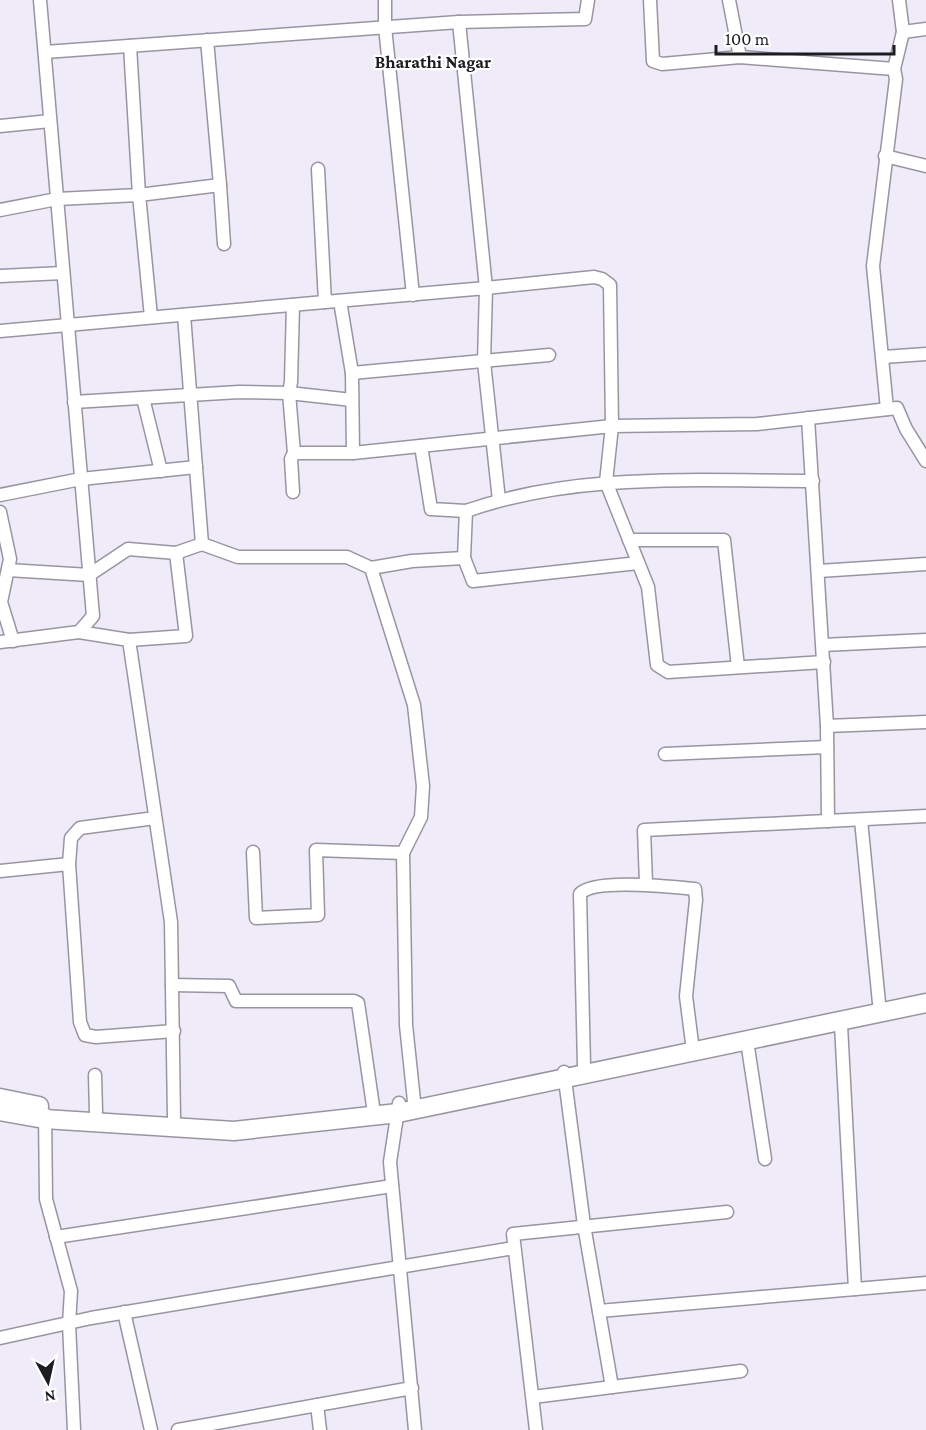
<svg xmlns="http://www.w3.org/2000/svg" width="926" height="1430" font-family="'Crimson Pro',serif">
<rect width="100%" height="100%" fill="#efebf8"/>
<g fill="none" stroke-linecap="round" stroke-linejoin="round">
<defs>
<g id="minor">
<polyline points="385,0 385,27 413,295"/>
<polyline points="650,0 653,61 662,64 740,57 894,69"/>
<polyline points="729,0 740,57"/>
<polyline points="459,22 585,19 588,0"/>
<polyline points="903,32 926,29"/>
<polyline points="207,40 220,185"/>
<polyline points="45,52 459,22 486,288 594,277 602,279 610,285 612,426 757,424 897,408 906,429 926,461"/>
<polyline points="0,126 50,121"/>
<polyline points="885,156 926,166"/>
<polyline points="318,169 325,302 486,288 484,362 499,500"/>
<polyline points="0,210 57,199 139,195 130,46"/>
<polyline points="0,276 63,273"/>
<polyline points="340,301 352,373 549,355"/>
<polyline points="184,315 202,544 238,557 347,557 371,568 412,561 464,558"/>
<polyline points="151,317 139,195 220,185 224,244"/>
<polyline points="0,331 325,302"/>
<polyline points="883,357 926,354"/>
<polyline points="352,373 353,453"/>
<polyline points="143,398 161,471"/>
<polyline points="74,402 239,392 289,393 352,400"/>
<polyline points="887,409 873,266 896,79 894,69 903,32 899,0"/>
<polyline points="808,418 827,726 828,821"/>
<polyline points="421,446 431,509 466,511"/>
<polyline points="294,453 353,453 612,426 606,482 648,587 657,665 668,672 824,662"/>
<polyline points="293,492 291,459 294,453 289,393 291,382 293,305"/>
<polyline points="0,495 81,479 196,467"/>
<polyline points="0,512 10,559 1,602 13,641"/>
<polyline points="629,540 724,540 738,667"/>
<path d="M 638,563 L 473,581 L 464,558 L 466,511 C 577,472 697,481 813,481"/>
<polyline points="371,568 414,705 423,786 421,817 403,853 406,1025 414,1101"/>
<polyline points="8,570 89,575 128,549 176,553 202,544"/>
<polyline points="819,571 926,564"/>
<polyline points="79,632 129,640 171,922 174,1118"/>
<polyline points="129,640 186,636 176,553"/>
<polyline points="0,642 79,632 93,616 40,0"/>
<polyline points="823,645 926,640"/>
<polyline points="827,726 926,722"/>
<polyline points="665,754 827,747"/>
<polyline points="155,818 80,828 71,838 69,864 80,1022 85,1035 96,1037 174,1031"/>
<polyline points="861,820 879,1003"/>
<polyline points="253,852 256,918 318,915 316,850 403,853"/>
<polyline points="0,871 69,864"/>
<polyline points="646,883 644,830 926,816"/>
<polyline points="172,985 229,986 236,1001 354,1001 358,1003 373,1106"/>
<polyline points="841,1025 855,1289"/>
<polyline points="747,1041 765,1159"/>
<path d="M 584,1066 L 580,894 C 593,878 674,887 695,889 L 696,900 L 686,996 L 692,1043"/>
<polyline points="564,1072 584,1225 612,1387 741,1371"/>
<polyline points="95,1075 96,1112"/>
<polyline points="399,1103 390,1162 415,1430"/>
<polyline points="45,1114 46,1199 71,1291 69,1324 74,1430"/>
<polyline points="56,1237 392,1186"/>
<polyline points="599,1311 926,1283"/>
<polyline points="124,1312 151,1430"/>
<polyline points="0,1338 91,1318 514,1248"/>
<polyline points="533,1397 612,1387"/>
<polyline points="317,1405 320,1430"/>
<polyline points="178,1430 412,1388"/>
<polyline points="536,1430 513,1234 727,1212"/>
</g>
<g id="primary">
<polyline points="0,1098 39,1106"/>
<polyline points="0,1111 44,1119 234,1131 398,1113 926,1003"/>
</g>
</defs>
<!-- minor casing -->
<use href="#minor" stroke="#9895a1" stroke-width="15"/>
<!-- primary casing -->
<use href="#primary" stroke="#9895a1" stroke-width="21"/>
<!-- minor -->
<use href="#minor" stroke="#fff" stroke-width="12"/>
<!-- primary -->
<use href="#primary" stroke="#fff" stroke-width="18"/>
</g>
<g text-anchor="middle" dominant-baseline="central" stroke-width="4.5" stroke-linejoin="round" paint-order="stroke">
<!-- quarter labels -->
<g font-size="18" font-weight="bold" fill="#1d1c20" stroke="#fff">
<text x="433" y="62">Bharathi Nagar</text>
</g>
</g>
<!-- north arrow -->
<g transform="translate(48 1382) rotate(172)" stroke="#ffffff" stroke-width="4.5" paint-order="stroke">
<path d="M0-4.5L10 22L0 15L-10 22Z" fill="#1d1c20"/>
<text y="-9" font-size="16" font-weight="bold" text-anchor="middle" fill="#1d1c20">N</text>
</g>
<!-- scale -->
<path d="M716 45v9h178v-9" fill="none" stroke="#1d1c20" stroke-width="3"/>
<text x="725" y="45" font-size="18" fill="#1d1c20" stroke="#ffffff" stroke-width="4.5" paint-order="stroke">100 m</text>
</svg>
